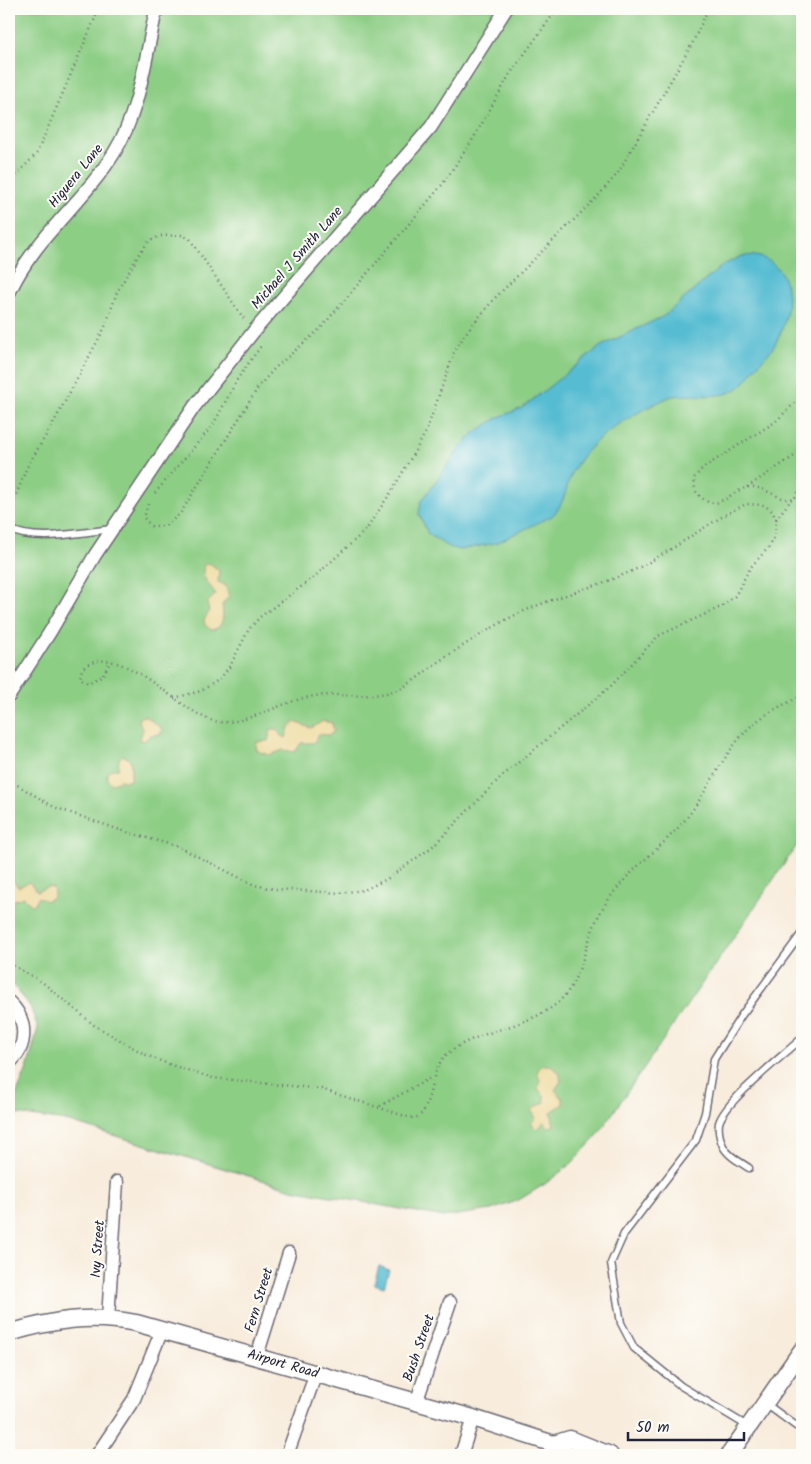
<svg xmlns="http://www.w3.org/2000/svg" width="811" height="1464" font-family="Kalam,sans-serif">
<rect width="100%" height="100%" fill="#fdfcf7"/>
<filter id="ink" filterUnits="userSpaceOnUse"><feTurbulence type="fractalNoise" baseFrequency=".02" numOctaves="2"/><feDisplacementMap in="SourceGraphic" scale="10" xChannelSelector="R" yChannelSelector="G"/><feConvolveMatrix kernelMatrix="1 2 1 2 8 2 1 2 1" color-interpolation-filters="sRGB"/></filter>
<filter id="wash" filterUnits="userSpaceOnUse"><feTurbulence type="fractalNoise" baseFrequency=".0096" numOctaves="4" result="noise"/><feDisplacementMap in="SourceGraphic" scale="20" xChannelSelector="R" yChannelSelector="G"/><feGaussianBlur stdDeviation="1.12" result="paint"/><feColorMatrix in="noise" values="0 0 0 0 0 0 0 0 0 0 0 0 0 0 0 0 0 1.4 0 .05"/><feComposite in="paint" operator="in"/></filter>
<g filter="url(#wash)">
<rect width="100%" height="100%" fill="#f8ecdc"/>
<!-- green -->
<polygon fill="#8dce85" stroke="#587860" points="9,9 802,9 802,838 597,1136 573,1162 545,1184 517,1201 491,1210 444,1217 292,1189 66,1121 9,1113 28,1066 38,1028 30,1006 9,980"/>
<!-- sand -->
<g fill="#eeda9e" stroke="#887e6c">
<path d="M 207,563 L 211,564 L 219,571 L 218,582 L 225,585 L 229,596 L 222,605 C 224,616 224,628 211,630 L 205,625 L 204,620 L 209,612 L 207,603 L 216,594 C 210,585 200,578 204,565 Z"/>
<polygon points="142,716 147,717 162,729 161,734 151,735 144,741 139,740 143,730 138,719"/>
<polygon points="323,721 332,723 334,732 328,735 318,734 314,743 301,743 295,752 283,750 270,755 259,752 256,748 257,742 268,741 271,729 277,729 281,736 286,738 289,727 295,722 311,728"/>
<polygon points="123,755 131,761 131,780 125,781 120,780 111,784 107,779 107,773 112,769 118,769 119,759"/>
<polygon points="12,879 18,887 29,882 37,891 48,887 53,888 54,893 52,898 46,901 38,897 34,905 30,904 24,897 11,901 9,899 9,880"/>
<polygon points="544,1065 550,1065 559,1072 561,1081 555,1090 563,1099 563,1104 551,1112 554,1126 548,1127 544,1121 540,1127 536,1129 531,1123 536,1118 531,1110 545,1102 544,1095 538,1089 540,1080 537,1073 539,1068"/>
</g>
<!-- water -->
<g fill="#55bcd2" stroke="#3c6f86">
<path d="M 742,256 C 757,254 769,258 779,270 C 796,293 786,327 772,349 C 767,356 761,360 757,366 C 751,374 745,383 737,389 C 719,401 690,392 669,397 C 634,414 592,435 573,471 C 565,487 566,503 552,516 L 496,543 L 460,550 L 448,547 L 428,534 L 419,514 L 421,502 L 459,449 L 474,433 L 499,417 L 522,408 L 601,346 L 664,316 L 723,265 Z"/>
<polygon points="379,1266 389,1270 384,1287 374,1284"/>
</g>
</g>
<g filter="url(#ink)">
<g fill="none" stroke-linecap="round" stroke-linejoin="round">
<defs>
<g id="service">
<path d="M 9,529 C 35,543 82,532 112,529"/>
<path d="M 749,1168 C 740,1162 728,1156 723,1146 C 720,1139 718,1130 719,1123 C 725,1101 783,1056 802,1038"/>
<polyline points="766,1404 796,1426"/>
<polyline points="802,1404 802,1408"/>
<polyline points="749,1427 681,1386 634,1348 621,1323 611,1263 624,1234 696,1140 705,1113 714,1059 741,1016 802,933"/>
</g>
<g id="minor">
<path d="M 9,293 C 33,239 83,203 114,153 C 139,113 145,60 155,15 L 159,9"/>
<polyline points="9,696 50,632 95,555 194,407 254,331 431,127 506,9"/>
<path d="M 9,1002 C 28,1019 28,1047 9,1063"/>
<polyline points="108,1318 117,1182"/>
<polyline points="257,1356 289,1253"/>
<polyline points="416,1403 450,1302"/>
<polyline points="97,1455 134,1399 162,1330"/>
<polyline points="287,1455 316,1373"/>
<polyline points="461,1455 473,1418"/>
</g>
<g id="tertiary">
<path d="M 9,1333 C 53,1320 90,1314 136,1323 L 473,1418 L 554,1444 L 559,1451 L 567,1455"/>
<polyline points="554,1444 570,1439 610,1455"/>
<polyline points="729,1455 802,1350"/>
</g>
</defs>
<!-- service casing -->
<use href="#service" stroke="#6d6973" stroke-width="9"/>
<!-- minor casing -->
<use href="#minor" stroke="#6d6973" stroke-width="15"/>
<!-- tertiary casing -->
<use href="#tertiary" stroke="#6d6973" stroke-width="19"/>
<!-- path -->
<g stroke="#6d6973" stroke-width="2.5" stroke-dasharray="1 4" stroke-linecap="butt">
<polyline points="9,183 37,153 99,9"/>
<path d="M 802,396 L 775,422 L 703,468 L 694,478 L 695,490 C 717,521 730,486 753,487 C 767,488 781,502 794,499 L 802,486 L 799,469 L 802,456"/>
<polyline points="747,487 802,451"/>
<polyline points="155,493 213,425 238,378 261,346"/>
<polyline points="148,504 144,518 151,526 165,526 180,514 259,386 275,368 321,328 442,185 473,139 510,74 557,9"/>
<polyline points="9,513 27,467 54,422 105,327 117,292 141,251 149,241 160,236 181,235 190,239 246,322"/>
<polyline points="776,519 791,500"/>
<polyline points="174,698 201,691 220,679 230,666 249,629 260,617 313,578 366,530 393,489 426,432 454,353 465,334 494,299 598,196 618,173 693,42 708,9"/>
<path d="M 9,780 L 54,807 L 120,830 L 179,847 L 254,885 L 275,889 L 339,893 L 364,890 L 387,879 L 432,847 L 501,777 L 610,687 L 658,636 L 721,607 L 735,596 L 750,568 L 769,547 L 775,535 L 776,519 L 772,511 L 764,505 L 746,504 C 706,523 672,552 632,571 C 589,590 543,599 502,622 C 480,635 459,648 438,662 C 424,672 411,685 394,691 C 368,699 341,693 315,696 C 292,699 273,710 251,717 C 239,721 226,724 214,721 C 178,712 118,636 82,669 L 80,678 L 88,683 L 102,676 L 111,661"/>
<path d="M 9,963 L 42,982 L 94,1025 L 146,1055 L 171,1065 L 213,1078 L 321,1089 L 411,1118 L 417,1117 C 433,1109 428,1071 447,1054 C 479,1027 539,1028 565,995 C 583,973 586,940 599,915 C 619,876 657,853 685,820 C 708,792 722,755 747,730 C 763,714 782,705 802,696"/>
<polyline points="380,1106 432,1077"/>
</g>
<!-- service -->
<use href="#service" stroke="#fff" stroke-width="6"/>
<!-- minor -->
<use href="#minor" stroke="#fff" stroke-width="12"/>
<!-- tertiary -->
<use href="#tertiary" stroke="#fff" stroke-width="16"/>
</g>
</g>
<g text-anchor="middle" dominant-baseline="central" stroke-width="4" stroke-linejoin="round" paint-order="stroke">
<!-- street labels -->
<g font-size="14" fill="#22223b" stroke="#fdfcf7">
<text transform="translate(76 176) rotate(-51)">Higuera Lane</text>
<text transform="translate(297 258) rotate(-49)">Michael J Smith Lane</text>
<text transform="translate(98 1249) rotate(-86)">Ivy Street</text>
<text transform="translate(259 1300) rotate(-73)">Fern Street</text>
<text transform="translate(419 1348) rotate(-71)">Bush Street</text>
<text transform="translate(283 1364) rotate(16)">Airport Road</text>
</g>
</g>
<!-- margin -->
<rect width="811" height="1464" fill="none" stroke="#fdfcf7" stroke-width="30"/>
<!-- scale -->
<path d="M628 1432v8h116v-8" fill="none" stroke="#22223b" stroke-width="2.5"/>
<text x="636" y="1432" font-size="15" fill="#22223b" stroke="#fdfcf7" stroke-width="4" paint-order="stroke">50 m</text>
</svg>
